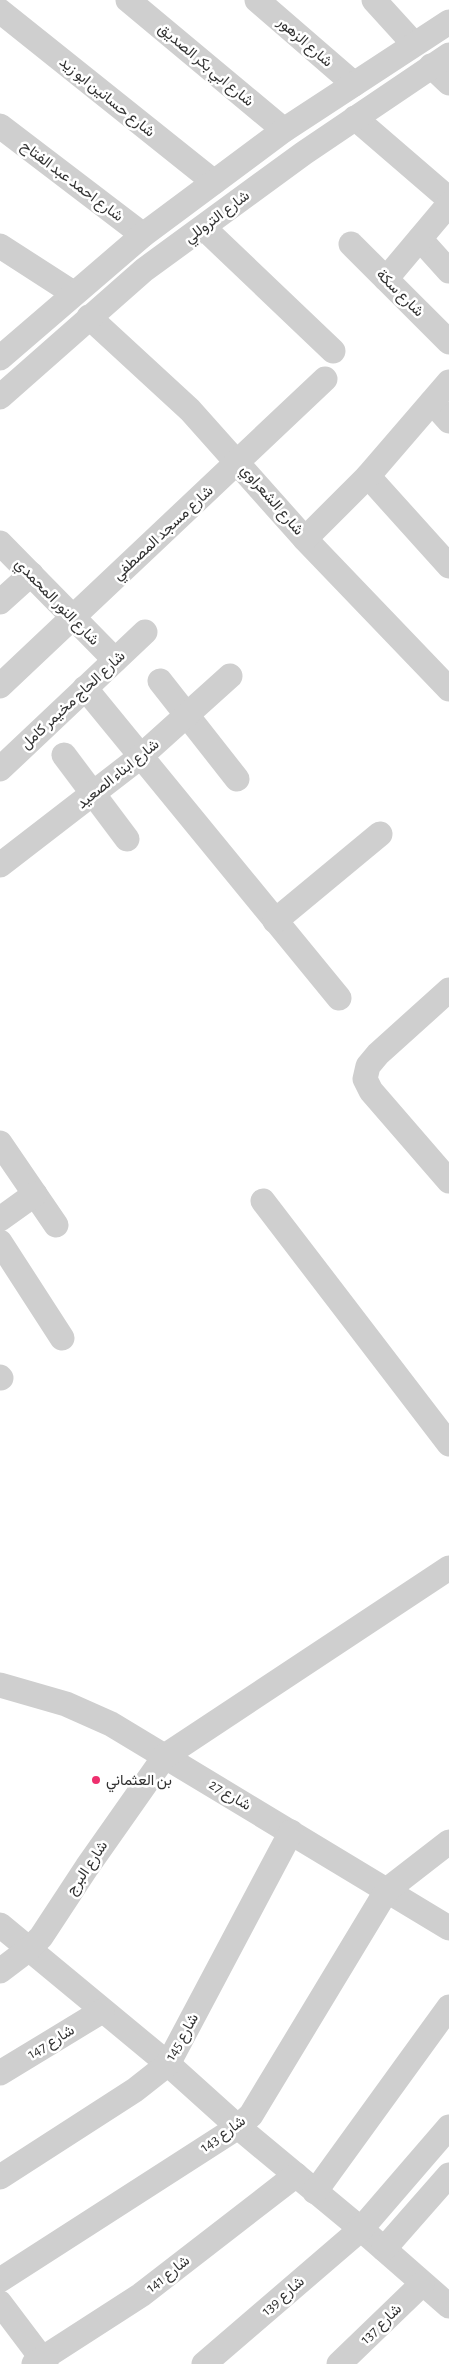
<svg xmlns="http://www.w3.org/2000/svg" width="449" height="2364" font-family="'Alegreya Sans',Vazirmatn,sans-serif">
<rect width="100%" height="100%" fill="#fff"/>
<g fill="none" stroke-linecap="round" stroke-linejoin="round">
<!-- minor -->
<g stroke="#cfcfcf" stroke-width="25">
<polyline points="128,0 284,130"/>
<polyline points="257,0 354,84"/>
<polyline points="374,0 414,44"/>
<polyline points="0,11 214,182"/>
<polyline points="431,66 449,83"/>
<polyline points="355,118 449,199"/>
<polyline points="0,126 143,235"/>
<polyline points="204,228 333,351"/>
<polyline points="420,239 449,271"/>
<polyline points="351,244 449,342"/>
<polyline points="0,246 73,293"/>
<polyline points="386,279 449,204"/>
<polyline points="89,317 190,410 305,539 449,689"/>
<polyline points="0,358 143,235 284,130 449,22"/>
<polyline points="0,397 144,270 304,153 449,55"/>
<polyline points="432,402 449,421"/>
<polyline points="368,476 449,566"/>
<polyline points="305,539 368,476 449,382"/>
<polyline points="0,543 115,660"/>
<polyline points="0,602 31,574"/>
<polyline points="160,681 237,779"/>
<polyline points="0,686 325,379"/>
<polyline points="85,688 339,998"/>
<polyline points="64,755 127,839"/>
<polyline points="0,769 145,632"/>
<polyline points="0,865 140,757 230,676"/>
<polyline points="275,921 380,834"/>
<polyline points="449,990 378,1054 368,1066 365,1079 371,1091 449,1181"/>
<polyline points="0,1143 56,1225"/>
<polyline points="263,1201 449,1444"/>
<polyline points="0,1219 35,1194"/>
<polyline points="0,1242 62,1338"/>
<polyline points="0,1377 1,1378"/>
<polyline points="0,1685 66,1704 111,1724 449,1928"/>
<polyline points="0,1925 168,2064 238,2127 361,2229 449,2306"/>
<polyline points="0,1971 29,1949 41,1937 87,1867 165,1756 449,1568"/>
<polyline points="0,2073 102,2011"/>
<polyline points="0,2177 135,2090 168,2064 291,1832"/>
<polyline points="315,2192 449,2007"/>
<polyline points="384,2249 449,2175"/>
<polyline points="0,2280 238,2127 251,2115 387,1890 449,1842"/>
<polyline points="0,2303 46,2364"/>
<polyline points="34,2364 141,2295 296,2175"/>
<polyline points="204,2364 361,2229 449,2127"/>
<polyline points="339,2364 422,2284"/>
</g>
</g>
<!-- markers -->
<circle fill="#ee2f6e" stroke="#fff" stroke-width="2" cx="96" cy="1780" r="5"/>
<g text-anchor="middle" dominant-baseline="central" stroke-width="5" stroke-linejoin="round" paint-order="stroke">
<!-- street labels -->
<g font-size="15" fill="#323232" stroke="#fff">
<text transform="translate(305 42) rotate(41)">شارع الزهور</text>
<text transform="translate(206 65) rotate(40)">شارع ابي بكر الصديق</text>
<text transform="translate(107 97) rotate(39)">شارع حسانين ابو زيد</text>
<text transform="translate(72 181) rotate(37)">شارع احمد عبد الفتاح</text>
<text transform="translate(217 217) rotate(-37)">شارع التروللي</text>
<text transform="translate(400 293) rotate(45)">شارع سكة</text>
<text transform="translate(272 500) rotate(49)">شارع الشعراوي</text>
<text transform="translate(163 533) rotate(-43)">شارع مسجد المصطفي</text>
<text transform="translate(57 602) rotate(46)">شارع النور المحمدي</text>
<text transform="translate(73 700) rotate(-43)">شارع الحاج مخيمر كامل</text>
<text transform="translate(118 774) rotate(-39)">شارع ابناء الصعيد</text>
<text transform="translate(230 1795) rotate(31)">شارع 27</text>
<text transform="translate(87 1868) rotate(-56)">شارع البرج</text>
<text transform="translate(182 2037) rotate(-60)">شارع 145</text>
<text transform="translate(51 2042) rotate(-31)">شارع 147</text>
<text transform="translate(223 2134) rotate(-35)">شارع 143</text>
<text transform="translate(168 2274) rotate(-38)">شارع 141</text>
<text transform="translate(283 2296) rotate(-41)">شارع 139</text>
<text transform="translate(381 2324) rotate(-44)">شارع 137</text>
</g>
<!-- poi labels -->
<g font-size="15" fill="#323232" stroke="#fff" text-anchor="start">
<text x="106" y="1780">بن العثماني</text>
</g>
</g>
</svg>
